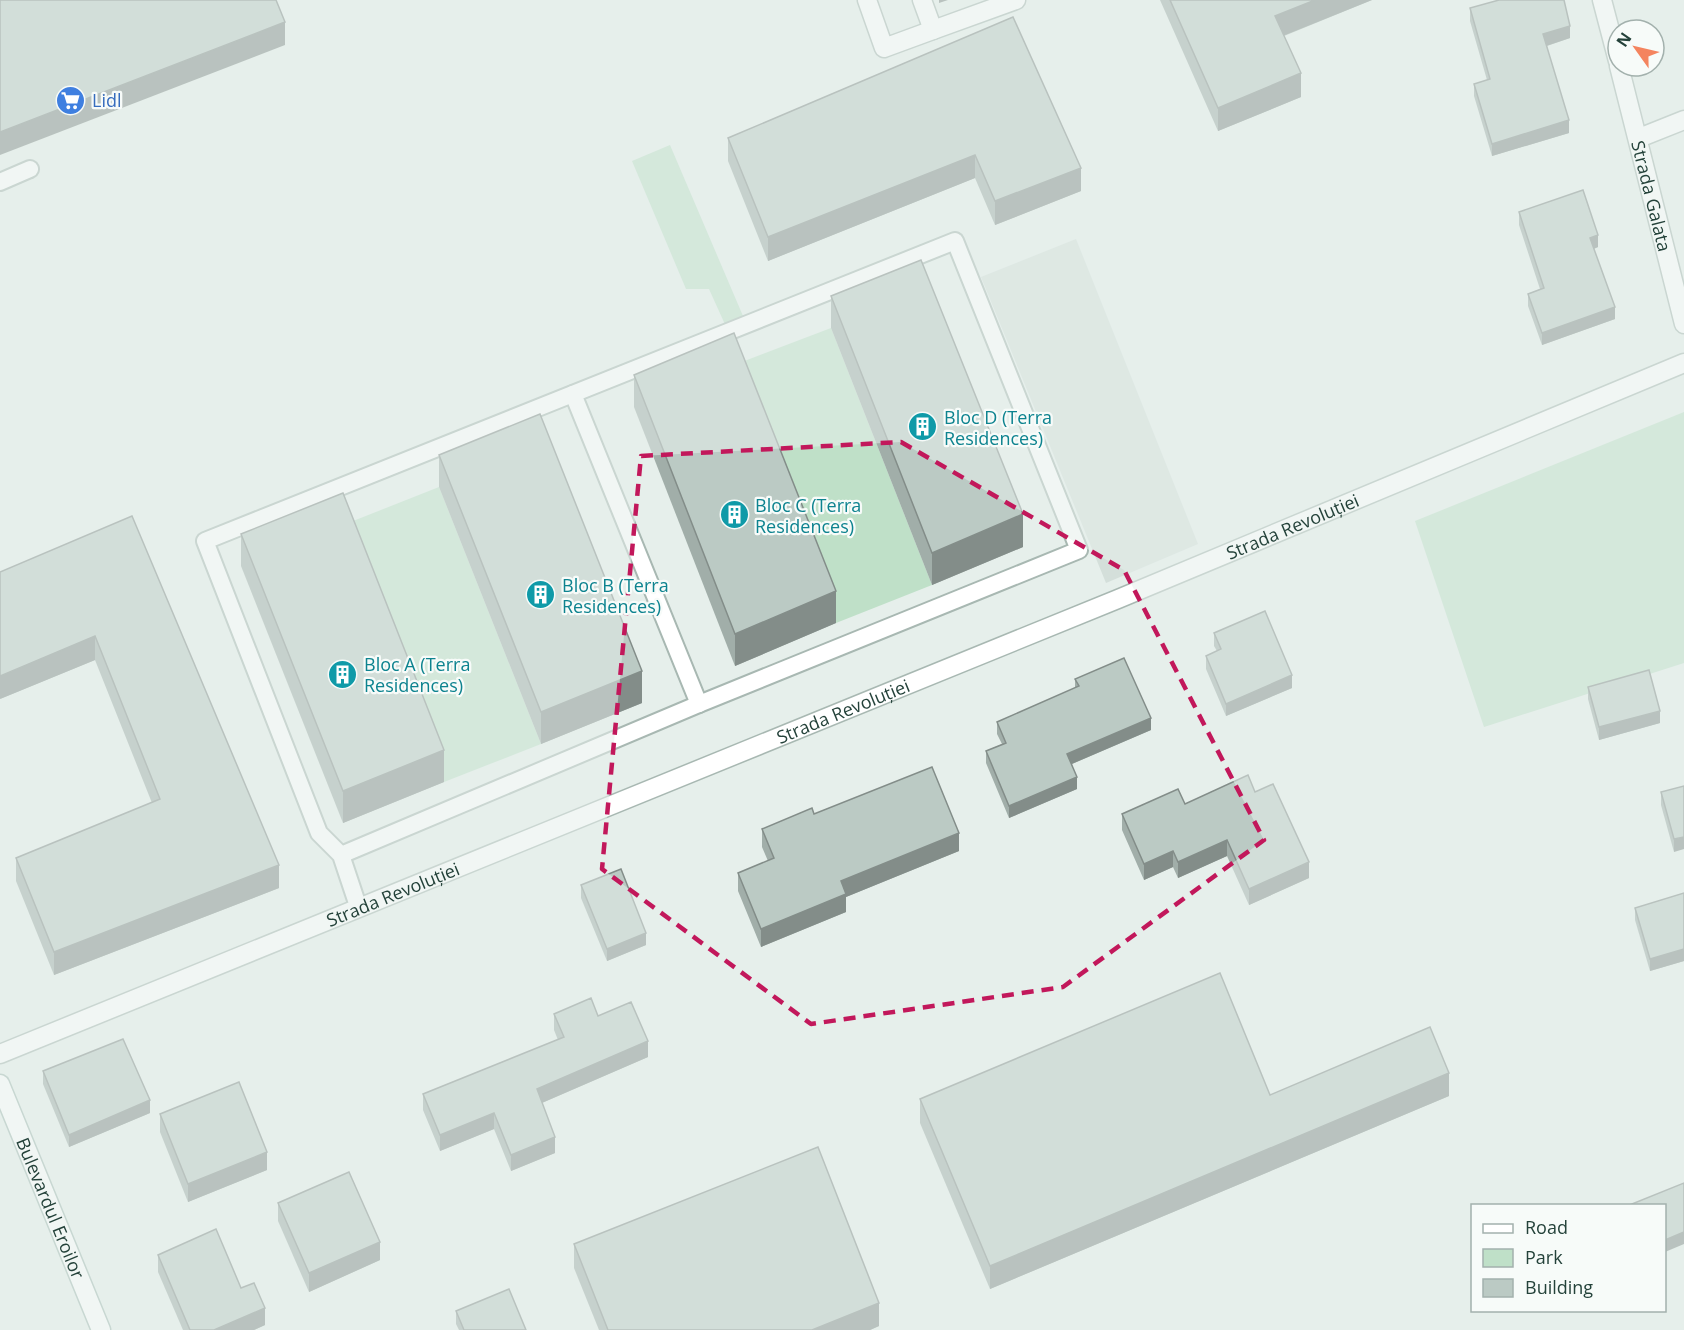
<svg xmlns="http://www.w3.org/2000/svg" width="1684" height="1330" font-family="'Open Sans',sans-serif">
<rect width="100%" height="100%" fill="#e6efeb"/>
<!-- built -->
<polygon fill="#d4dfda" points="1076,239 1198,544 1106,583 981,277"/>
<!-- green -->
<g fill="#bfe0c8">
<polygon points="670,145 746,323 728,331 709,289 686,289 632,161"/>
<polygon points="831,328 932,585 836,623 734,365"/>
<polygon points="1684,412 1684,663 1484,727 1415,521"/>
<polygon points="439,487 541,744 444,782 343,525"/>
</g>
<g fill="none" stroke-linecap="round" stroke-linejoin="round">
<defs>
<g id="service">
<polyline points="0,182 30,169"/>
<polyline points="573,394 699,704"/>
<polyline points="341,855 699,704 1079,550 955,241 205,541 319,833 341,855 358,906"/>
</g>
<g id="minor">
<polyline points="867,0 884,48 933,30"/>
<polyline points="922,0 933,30 1016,0"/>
<polyline points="1602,0 1618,61"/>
<path id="s1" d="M 1619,66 L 1684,324"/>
<polyline points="1639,138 1684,120"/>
<path id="s2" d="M 0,1054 L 1118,599 L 1684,363"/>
</g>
<g id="secondary">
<path id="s3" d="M 0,1084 L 101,1330"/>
</g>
</defs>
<!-- service casing -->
<use href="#service" stroke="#a8b8b2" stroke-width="20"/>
<!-- minor casing -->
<use href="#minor" stroke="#a8b8b2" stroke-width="21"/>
<!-- secondary casing -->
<use href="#secondary" stroke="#a4bbb3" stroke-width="21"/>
<!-- service -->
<use href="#service" stroke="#fff" stroke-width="16"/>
<!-- minor -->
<use href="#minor" stroke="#fff" stroke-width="18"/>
<!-- secondary -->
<use href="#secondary" stroke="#fff" stroke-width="18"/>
</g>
<!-- wall -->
<g fill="#a1aea9">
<polygon points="1160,0 1372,0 1284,36 1301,97 1218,131"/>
<polygon points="1470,8 1570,38 1547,46 1569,133 1492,156 1474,96 1474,84 1487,80 1470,21"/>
<polygon points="1013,17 1081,191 995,225 975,178 768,261 728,161 728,138"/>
<polygon points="1519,212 1598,247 1594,249 1615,319 1542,345 1528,306 1528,294 1540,289 1519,225"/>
<polygon points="831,296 1023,547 932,585 831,328"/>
<polygon points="634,375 836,623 735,666 634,407"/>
<polygon points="439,455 642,703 541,744 439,487"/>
<polygon points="132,516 279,888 54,975 16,881 16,858 152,803 95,660 0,699"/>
<polygon points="241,534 444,782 343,823 241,566"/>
<polygon points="1214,633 1292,688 1226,716 1206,669 1206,656 1217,651 1214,646"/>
<polygon points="1075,679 1151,730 1072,764 1077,789 1009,818 986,763 986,751 1002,744 997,734 997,722 1075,688"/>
<polygon points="1588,687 1660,723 1599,740 1588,699"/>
<polygon points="1684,786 1674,852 1661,805 1661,792"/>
<polygon points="1255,792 1309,878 1249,905 1227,856 1178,878 1173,867 1144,880 1122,830 1122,814"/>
<polygon points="814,814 959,851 846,897 846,912 761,947 738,891 738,873 768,861 762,847 762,829"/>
<polygon points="581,885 646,945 607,961 581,898"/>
<polygon points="1684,893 1684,961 1650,971 1635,920 1635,908"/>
<polygon points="554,1014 598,1016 648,1057 542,1103 555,1153 511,1171 494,1129 440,1151 423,1110 423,1094 558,1040 554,1030"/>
<polygon points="43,1071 150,1113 69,1147 43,1084"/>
<polygon points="1270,1095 1449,1096 990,1289 920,1123 920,1099"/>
<polygon points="160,1114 267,1170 188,1202 160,1132"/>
<polygon points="278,1203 380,1260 309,1292 278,1221"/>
<polygon points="574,1244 879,1326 870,1330 599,1330 574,1268"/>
<polygon points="158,1255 241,1288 265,1325 254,1330 183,1330 158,1272"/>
<polygon points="456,1311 526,1330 459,1330 456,1324"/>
</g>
<!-- shaded-wall -->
<g fill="#838d89">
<polygon points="939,0 948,0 939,3"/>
<polygon points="1315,0 1372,0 1275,39 1275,16"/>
<polygon points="285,22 285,45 0,155 0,132"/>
<polygon points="1570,26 1570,38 1543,47 1543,34"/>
<polygon points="1301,73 1301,97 1218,131 1218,108"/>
<polygon points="1569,120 1569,133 1492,156 1492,144"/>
<polygon points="975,155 975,178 768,261 768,237"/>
<polygon points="1081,168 1081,191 995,225 995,201"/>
<polygon points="1598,235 1598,247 1590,250 1590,238"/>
<polygon points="1615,307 1615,319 1542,345 1542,333"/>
<polygon points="1023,514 1023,547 932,585 932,553"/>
<polygon points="836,591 836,623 735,666 735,634"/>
<polygon points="95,636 95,660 0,699 0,676"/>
<polygon points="642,671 642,703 541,744 541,712"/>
<polygon points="1292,675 1292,688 1226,716 1226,704"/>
<polygon points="1660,711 1660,723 1599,740 1599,727"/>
<polygon points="1151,718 1151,730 1067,766 1067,754"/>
<polygon points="444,750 444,782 343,823 343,791"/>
<polygon points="1077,777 1077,789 1009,818 1009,806"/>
<polygon points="959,833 959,851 846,897 846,912 761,947 761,929 841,881"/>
<polygon points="1684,837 1684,849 1674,852 1674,839"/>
<polygon points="1227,840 1227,856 1178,878 1178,862"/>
<polygon points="1173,851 1173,867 1144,880 1144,864"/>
<polygon points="1309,862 1309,878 1249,905 1249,889"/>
<polygon points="279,865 279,888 54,975 54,952"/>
<polygon points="646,933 646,945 607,961 607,949"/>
<polygon points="1684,949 1684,961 1650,971 1650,959"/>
<polygon points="648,1041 648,1057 537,1105 537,1089"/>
<polygon points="1449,1073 1449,1096 990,1289 990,1266"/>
<polygon points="150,1100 150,1113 69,1147 69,1135"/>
<polygon points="494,1113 494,1129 440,1151 440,1135"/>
<polygon points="555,1137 555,1153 511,1171 511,1155"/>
<polygon points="267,1152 267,1170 188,1202 188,1184"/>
<polygon points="1684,1232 1684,1244 1665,1252 1665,1240"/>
<polygon points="380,1242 380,1260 309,1292 309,1273"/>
<polygon points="879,1303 879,1326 870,1330 812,1330"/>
<polygon points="265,1308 265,1325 254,1330 214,1330"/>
</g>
<!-- building -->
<g fill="#bbcac4" stroke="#838d89" stroke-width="1.5">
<polygon points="0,0 276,0 285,22 0,132"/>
<polygon points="1170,0 1315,0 1275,16 1301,73 1218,108"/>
<polygon points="1499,0 1564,0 1570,26 1543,34 1569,120 1492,144 1474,84 1490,79 1470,8"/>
<polygon points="1013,17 1081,168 995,201 975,155 768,237 728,138"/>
<polygon points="1583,190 1598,235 1590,238 1615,307 1542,333 1528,294 1544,288 1519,212"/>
<polygon points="921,260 1023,514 932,553 831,296"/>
<polygon points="734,333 836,591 735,634 634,375"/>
<polygon points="540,414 642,671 541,712 439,455"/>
<polygon points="343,493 444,750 343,791 241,534"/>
<polygon points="132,516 279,865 54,952 16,858 160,799 95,636 0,676 0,572"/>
<polygon points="1265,611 1292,675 1226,704 1206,656 1221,649 1214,633"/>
<polygon points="1124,658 1151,718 1067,754 1077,777 1009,806 986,751 1006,743 997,722 1079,686 1075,679"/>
<polygon points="1649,670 1660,711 1599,727 1588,687"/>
<polygon points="932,767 959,833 841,881 846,894 761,929 738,873 774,858 762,829 812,808 814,814"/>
<polygon points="1248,775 1255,792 1273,784 1309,862 1249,889 1227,840 1178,862 1173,851 1144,864 1122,814 1178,789 1185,804"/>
<polygon points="1684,786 1684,837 1674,839 1661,792"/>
<polygon points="621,869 646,933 607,949 581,885"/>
<polygon points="1684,893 1684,949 1650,959 1635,908"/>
<polygon points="1220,973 1270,1095 1430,1027 1449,1073 990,1266 920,1099"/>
<polygon points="591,998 598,1016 631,1002 648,1041 537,1089 555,1137 511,1155 494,1113 440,1135 423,1094 564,1037 554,1014"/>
<polygon points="123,1039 150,1100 69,1135 43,1071"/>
<polygon points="239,1082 267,1152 188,1184 160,1114"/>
<polygon points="818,1147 879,1303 812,1330 608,1330 574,1244"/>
<polygon points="349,1172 380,1242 309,1273 278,1203"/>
<polygon points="1684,1183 1684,1232 1665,1240 1665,1206 1627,1206"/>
<polygon points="216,1229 241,1288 254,1283 265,1308 214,1330 190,1330 158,1255"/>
<polygon points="509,1289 526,1330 464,1330 456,1311"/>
</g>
<!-- marked area -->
<path d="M0 0H1684V1330H0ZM 901,442 L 1124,570 L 1264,840 L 1063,987 L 811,1024 L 602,869 L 641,456 Z" fill="#e6efeb" fill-opacity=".55" fill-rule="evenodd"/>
<path fill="none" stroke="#c2185b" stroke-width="4.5" stroke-dasharray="12 8" stroke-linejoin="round" d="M 901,442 L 1124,570 L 1264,840 L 1063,987 L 811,1024 L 602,869 L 641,456 Z"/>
<!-- icons -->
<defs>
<symbol id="supermarket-disc" viewBox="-11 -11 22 22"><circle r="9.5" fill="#3f7fe0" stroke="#f7fbf9"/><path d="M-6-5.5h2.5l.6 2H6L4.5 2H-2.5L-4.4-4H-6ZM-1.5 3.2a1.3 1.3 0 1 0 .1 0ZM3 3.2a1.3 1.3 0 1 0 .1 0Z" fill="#fff"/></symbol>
<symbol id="building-disc" viewBox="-11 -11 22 22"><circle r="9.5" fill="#0f9aa8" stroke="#f7fbf9"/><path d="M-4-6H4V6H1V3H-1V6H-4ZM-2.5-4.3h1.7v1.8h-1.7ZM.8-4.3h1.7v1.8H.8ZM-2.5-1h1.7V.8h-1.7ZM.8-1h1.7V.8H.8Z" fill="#fff"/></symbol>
</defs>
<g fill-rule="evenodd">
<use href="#supermarket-disc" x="54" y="84" width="33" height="33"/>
<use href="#building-disc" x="906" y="410" width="33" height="33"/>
<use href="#building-disc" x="718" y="498" width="33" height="33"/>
<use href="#building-disc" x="524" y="578" width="33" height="33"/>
<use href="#building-disc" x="326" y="658" width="33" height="33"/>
</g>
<g text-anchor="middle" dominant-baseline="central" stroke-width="4.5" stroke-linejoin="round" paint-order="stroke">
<!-- shop labels -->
<g font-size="18" fill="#366cbe" stroke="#f7fbf9" text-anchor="start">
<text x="92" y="100">Lidl</text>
</g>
<!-- street labels -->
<g font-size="18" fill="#24423a" stroke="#f7fbf9">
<text stroke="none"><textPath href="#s1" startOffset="134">Strada Galata</textPath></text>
<text stroke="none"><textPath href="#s2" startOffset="1396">Strada Revoluției</textPath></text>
<text stroke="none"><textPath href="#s2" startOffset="910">Strada Revoluției</textPath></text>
<text stroke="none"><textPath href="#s2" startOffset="424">Strada Revoluției</textPath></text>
<text stroke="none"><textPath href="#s3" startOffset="134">Bulevardul Eroilor</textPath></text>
</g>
<!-- culture labels -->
<g font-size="18" fill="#0d838f" stroke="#f7fbf9" text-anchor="start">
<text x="944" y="417">Bloc D (Terra<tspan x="944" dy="21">Residences)</tspan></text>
<text x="755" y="505">Bloc C (Terra<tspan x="755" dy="21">Residences)</tspan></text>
<text x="562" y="585">Bloc B (Terra<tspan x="562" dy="21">Residences)</tspan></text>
<text x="364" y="664">Bloc A (Terra<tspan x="364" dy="21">Residences)</tspan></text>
</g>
</g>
<!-- legend -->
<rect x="1471" y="1204" width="195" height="108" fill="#f7fbf9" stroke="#a3b1ad" stroke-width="1.5"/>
<rect x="1483" y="1224" width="30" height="9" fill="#ffffff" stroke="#a3b1ad" stroke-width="1.5"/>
<text x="1525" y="1234" font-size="18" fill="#24423a">Road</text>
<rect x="1483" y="1249" width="30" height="18" fill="#bfe0c8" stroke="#a3b1ad" stroke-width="1.5"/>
<text x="1525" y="1264" font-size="18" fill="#24423a">Park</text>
<rect x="1483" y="1279" width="30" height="18" fill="#bbcac4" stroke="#a3b1ad" stroke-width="1.5"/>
<text x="1525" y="1294" font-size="18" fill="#24423a">Building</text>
<!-- north arrow -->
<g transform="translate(1636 48) rotate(304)"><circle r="28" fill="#f7fbf9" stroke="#a3b1ad" stroke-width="1.5"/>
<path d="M0-4.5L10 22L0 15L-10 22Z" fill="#f4845f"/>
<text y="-9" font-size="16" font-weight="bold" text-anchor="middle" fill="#24423a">N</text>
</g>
</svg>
